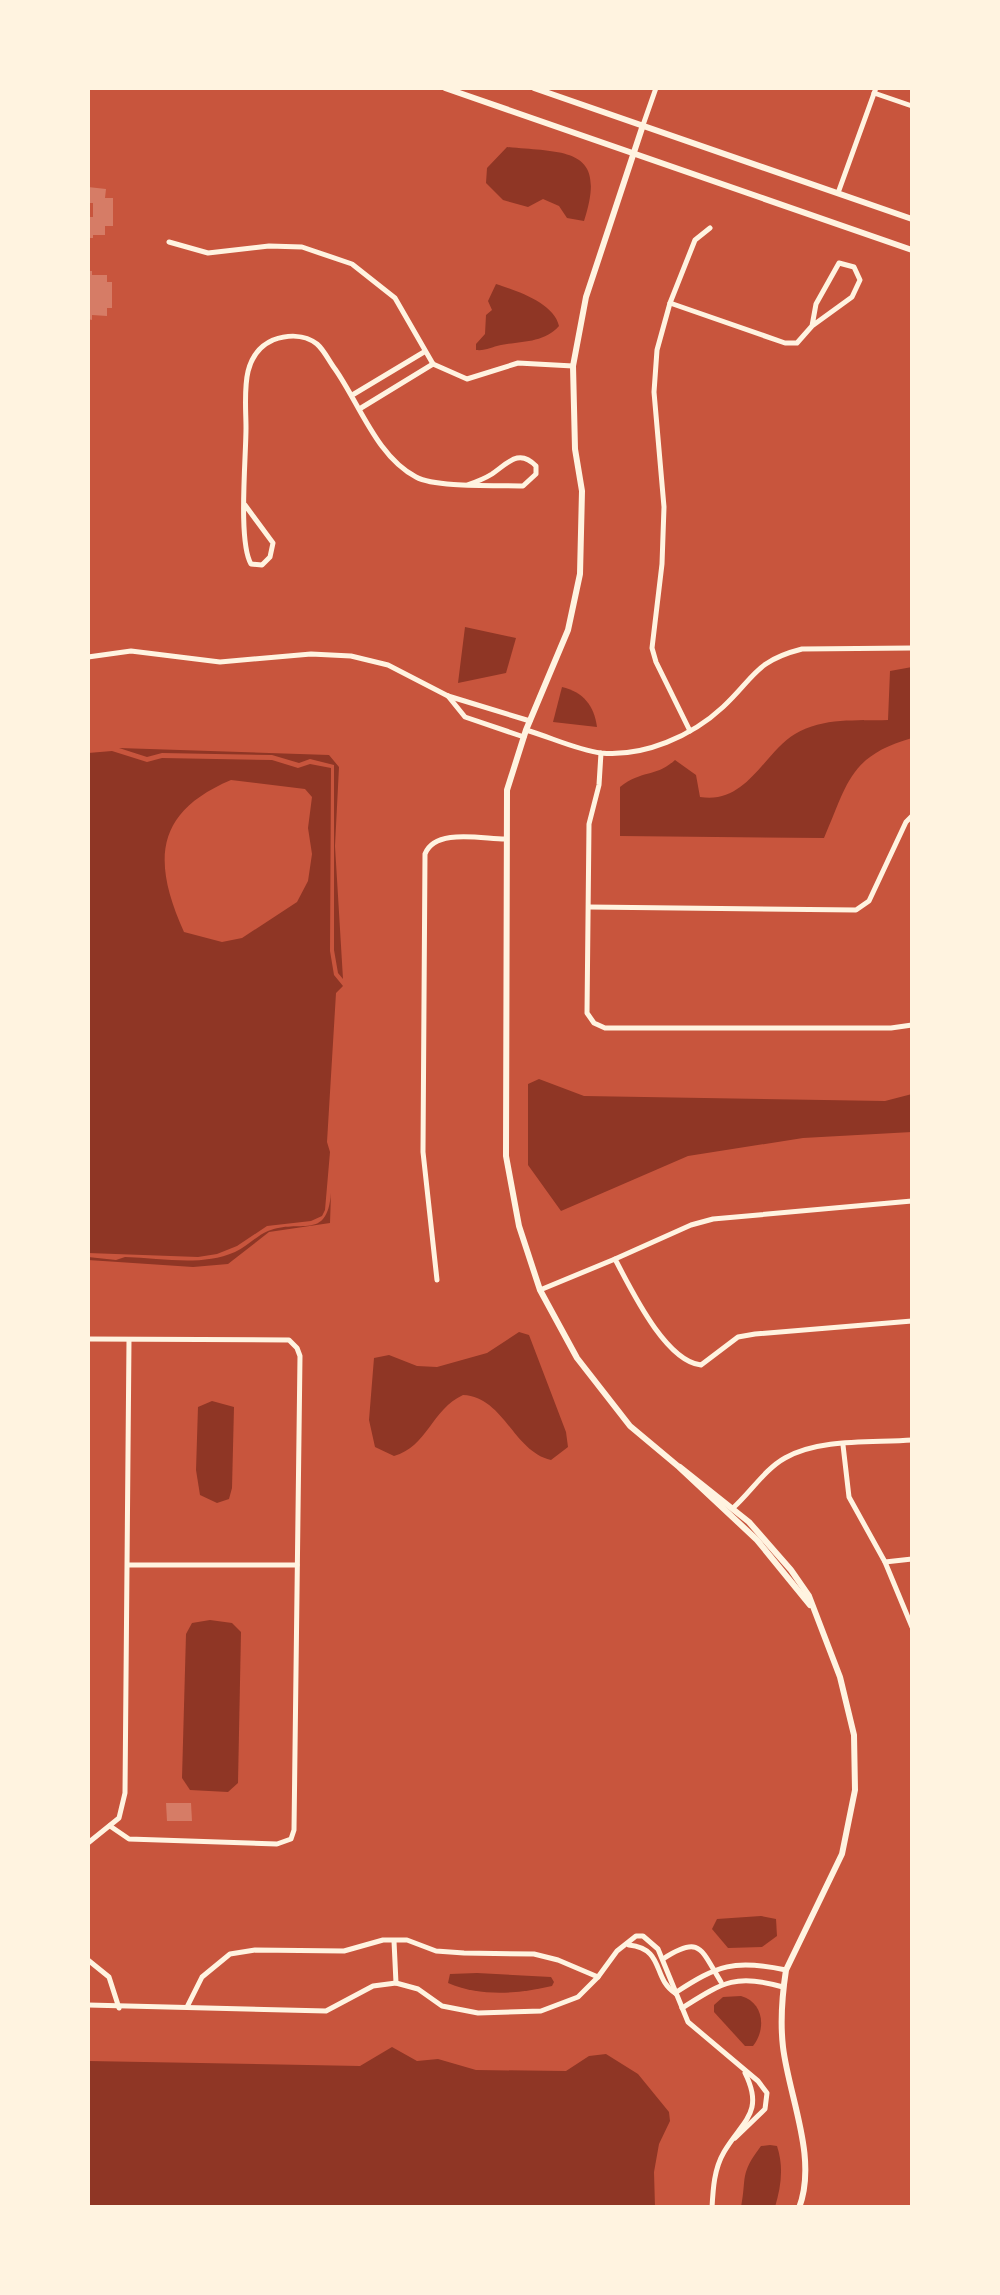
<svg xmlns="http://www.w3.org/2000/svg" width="1000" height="2295" font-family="Lato,sans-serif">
<rect width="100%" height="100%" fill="#c8553d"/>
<!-- water -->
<g fill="#8f3625" fill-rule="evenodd">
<path d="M 507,147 C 566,153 608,147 584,221 L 567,218 L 559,206 L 543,199 L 528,207 L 503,200 L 486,183 L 487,168 Z"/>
<path d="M 496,284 C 517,291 554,303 559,326 C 544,343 522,341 501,345 C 491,347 486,351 476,350 L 476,344 L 485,334 L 486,315 L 492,310 L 488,301 Z"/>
<polygon points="465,627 516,638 506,673 458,683"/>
<path d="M 912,667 L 912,738 C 849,756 848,783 824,838 L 620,836 L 620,787 C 643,769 655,778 675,760 L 696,775 L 700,797 C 747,805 764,752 795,734 C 824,717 856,721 888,720 L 890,671 Z"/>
<path d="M 562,687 C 583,692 594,705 597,727 L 553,722 Z"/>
<polygon points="119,748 329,755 339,767 335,846 343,979 338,973 334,950 334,765 310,759 299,763 272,755 162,753 147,757"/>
<path d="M 112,751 L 147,762 L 162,758 L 272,760 L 298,768 L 310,764 L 331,768 L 330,951 L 334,975 L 343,986 L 336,993 L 327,1142 L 330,1152 L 325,1210 L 322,1216 L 311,1221 L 267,1226 L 237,1246 L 217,1254 L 198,1257 L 88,1253 L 88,753 ZM 231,780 L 305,789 L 312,797 L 308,828 L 312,854 L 308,881 L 297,902 L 242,938 L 222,942 L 184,932 C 153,863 153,813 231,780 Z"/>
<polygon points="539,1079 584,1096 885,1101 912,1094 912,1132 803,1138 688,1156 561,1211 528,1165 528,1084"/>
<path d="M 331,1193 L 330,1223 L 269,1232 L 228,1264 L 193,1267 L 88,1260 L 88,1257 L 116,1260 L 125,1257 C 162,1258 200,1267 235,1252 C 247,1247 256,1236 268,1231 C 300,1218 327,1242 331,1193 Z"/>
<path d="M 519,1332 L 529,1335 L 566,1432 L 568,1447 L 551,1460 C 513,1451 504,1397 463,1395 C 432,1409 427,1447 394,1456 L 375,1447 L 369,1420 L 374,1358 L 389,1355 L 417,1366 L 437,1367 L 487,1353 Z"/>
<polygon points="212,1401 234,1407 232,1488 229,1499 217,1503 200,1495 196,1470 198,1407"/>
<polygon points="210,1620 232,1623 241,1632 238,1783 228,1792 190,1790 182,1778 186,1634 192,1623"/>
<polygon points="761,1916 776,1919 777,1936 762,1947 728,1948 712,1929 717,1919"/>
<path d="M 477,1973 L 551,1977 L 554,1982 L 552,1986 C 518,1994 481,1997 448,1983 L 450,1974 Z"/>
<path d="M 741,1996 C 763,2002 767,2028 753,2046 L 745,2046 L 714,2012 L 714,2005 L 723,1997 Z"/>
<polygon points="392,2047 417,2061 438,2059 476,2070 566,2071 589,2056 606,2054 638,2074 669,2112 670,2121 659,2144 654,2172 655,2207 88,2207 88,2061 360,2066"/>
<path d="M 770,2145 L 777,2146 C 784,2167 781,2187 775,2207 L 741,2207 C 747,2177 739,2175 761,2146 Z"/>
</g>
<!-- building -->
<g fill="#d67c66">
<polygon points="88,187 106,189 105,198 113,198 113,226 105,226 105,235 93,235 93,238 88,238 88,217 93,217 93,203 88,203"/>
<polygon points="88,271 92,271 92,275 107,275 107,282 112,282 112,308 107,308 107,316 92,315 92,320 88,319"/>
<polygon points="166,1803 191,1803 192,1821 167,1821"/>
</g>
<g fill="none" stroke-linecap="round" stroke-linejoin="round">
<!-- minor -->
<g stroke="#fff3e0" stroke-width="5">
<polyline points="874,93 912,106"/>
<polyline points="643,125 656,88"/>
<polyline points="838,193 876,88"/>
<polyline points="169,242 208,253 269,246 302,247 352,264 395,298 433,364 467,379 518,363 573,366"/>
<polyline points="670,303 785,343 797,343 812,326 816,304 839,263 854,267 860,280 852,297 812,326"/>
<polyline points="354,394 424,352"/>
<polyline points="361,408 433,364"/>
<path d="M 245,505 L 273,543 L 270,557 L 262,565 L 251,564 C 238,542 246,458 246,428 C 246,397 239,355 273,340 C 287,335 304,334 317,344 C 324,350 329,361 335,369 C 359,403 377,457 416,477 C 436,488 498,485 523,486 L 536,474 L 536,466 C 519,448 508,463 492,474 C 484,479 476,482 467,485"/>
<polyline points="88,657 131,651 220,662 311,654 351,656 388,665 448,696 530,721"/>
<polyline points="448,696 465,717 524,737"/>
<path d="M 526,730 C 550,737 577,750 601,753 C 644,757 692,736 723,707 C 755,677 755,661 802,649 L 912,648"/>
<polyline points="690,731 656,662 652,648 662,564 664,507 654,392 657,350 670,303 695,240 710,228"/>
<polyline points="601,753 599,785 589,824 587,1013 594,1023 605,1028 891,1028 912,1025"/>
<polyline points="589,907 856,910 869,901 906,822 912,816"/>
<path d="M 912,1201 L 713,1219 L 691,1225 L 615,1259 C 631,1289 665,1361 701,1365 L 738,1337 L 755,1334 L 912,1321"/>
<path d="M 437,1280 L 423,1152 L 425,854 C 435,828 482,839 505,839"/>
<polyline points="540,1290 615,1259"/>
<polyline points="88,1339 289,1340 297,1348 300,1356 294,1830 291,1839 277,1844 129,1839 110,1826"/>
<polyline points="843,1445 849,1497 885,1562 912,1627"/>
<path d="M 733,1508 C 750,1493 765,1469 785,1458 C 820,1438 873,1443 912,1440"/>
<polyline points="885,1562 912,1559"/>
<polyline points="128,1565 297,1565"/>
<polyline points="88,1843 119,1818 125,1793 129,1340"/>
<polyline points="394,1941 396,1983"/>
<path d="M 629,1945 C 665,1949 652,1978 675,1993"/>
<path d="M 663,1959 C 701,1934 701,1950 721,1982"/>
<polyline points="88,1960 109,1977 119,2008"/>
<path d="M 675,1993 C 718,1965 734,1959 786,1970"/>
<polyline points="88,2005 326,2011 373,1986 396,1983 418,1989 442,2006 478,2013 541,2011 578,1997 598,1977 617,1951 636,1936 643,1936 658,1949 688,2022 758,2081 767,2093 765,2109 735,2138"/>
<polyline points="187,2007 202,1977 230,1954 255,1950 344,1951 383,1940 407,1940 436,1951 464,1953 534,1954 558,1960 598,1977"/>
<path d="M 682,2008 C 722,1983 735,1973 783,1987"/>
<path d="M 712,2208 C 713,2189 714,2169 724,2152 C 742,2121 765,2113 745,2073"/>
</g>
<!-- tertiary -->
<g stroke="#fff3e0" stroke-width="6">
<polyline points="643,125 586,297 573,366 575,449 582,491 580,574 568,630 526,730 507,790 506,1156 519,1226 540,1290 577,1358 630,1426 679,1467 757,1540 810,1605"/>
<path d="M 680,1467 L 749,1522 L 791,1570 L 809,1596 L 840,1677 L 854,1735 L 855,1790 L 842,1854 L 786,1970 C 782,1996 780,2021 783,2047 C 789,2097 818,2158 799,2208"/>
</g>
<!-- secondary -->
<g stroke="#fff3e0" stroke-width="6">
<polyline points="445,88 912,250"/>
<polyline points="534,88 912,219"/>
</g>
</g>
<!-- border -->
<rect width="1000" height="2295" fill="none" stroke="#fff3e0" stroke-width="180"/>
</svg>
